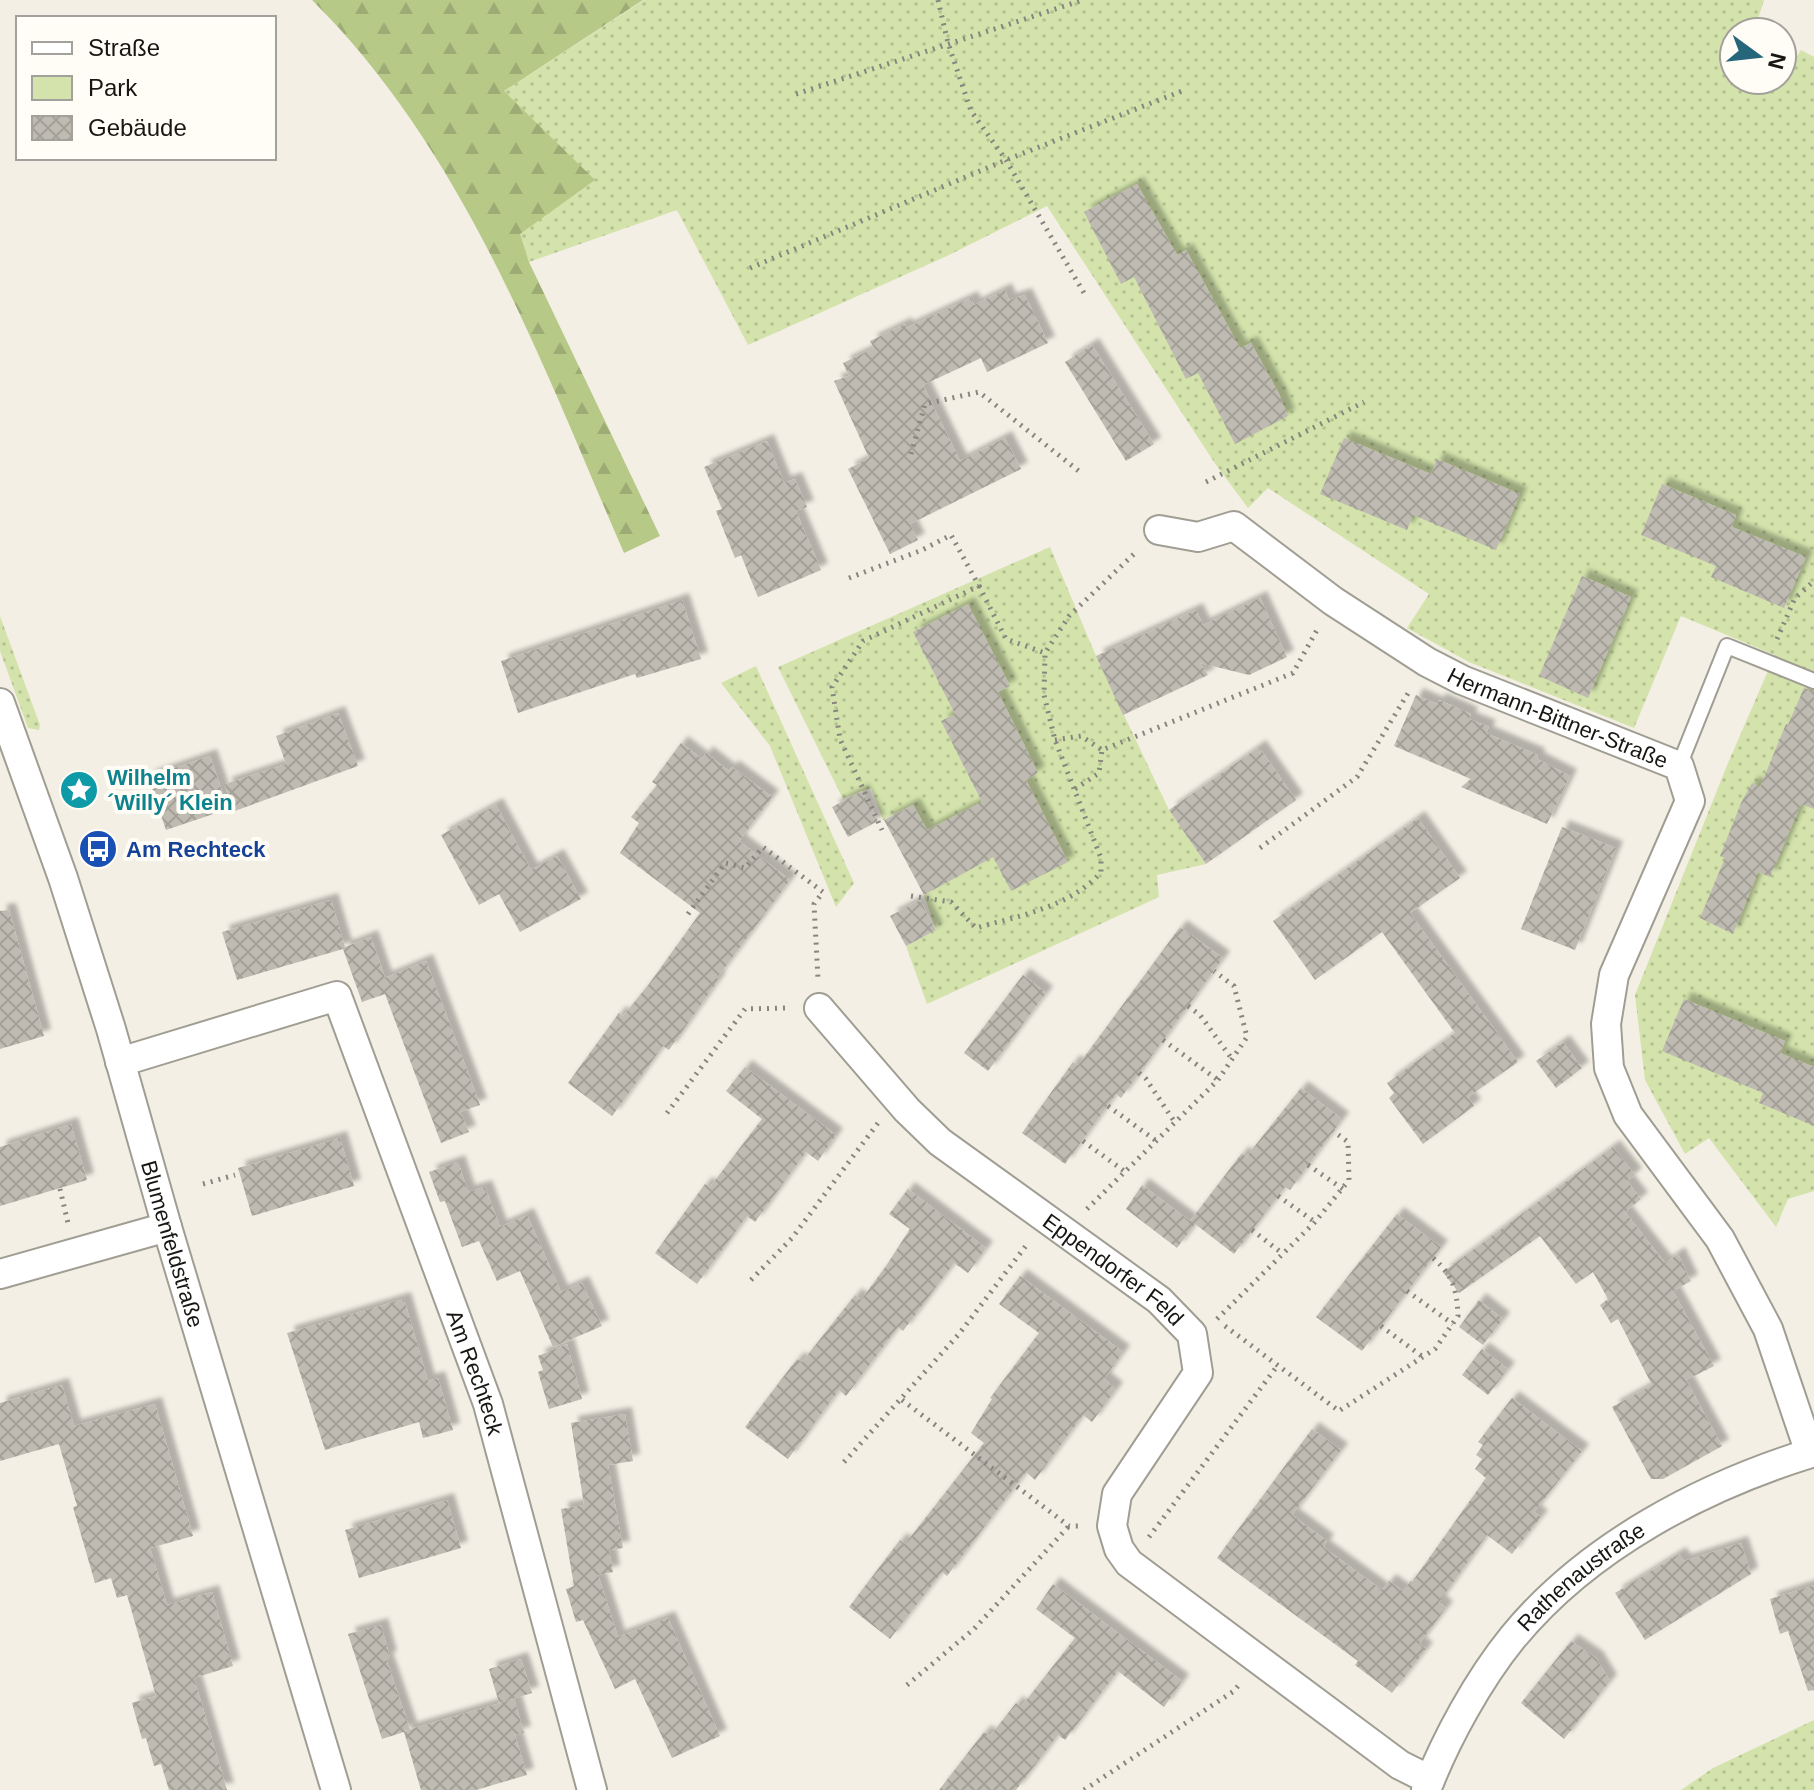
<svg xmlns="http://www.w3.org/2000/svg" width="1814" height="1790" font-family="Helvetica,sans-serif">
<defs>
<pattern id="green-dots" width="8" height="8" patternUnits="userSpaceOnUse" patternTransform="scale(2)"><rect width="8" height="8" fill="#d3e3ab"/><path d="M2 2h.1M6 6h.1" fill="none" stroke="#b4c292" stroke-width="1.8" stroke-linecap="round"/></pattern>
<pattern id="forest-firs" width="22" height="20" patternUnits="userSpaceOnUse" patternTransform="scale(2)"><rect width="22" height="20" fill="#b7c987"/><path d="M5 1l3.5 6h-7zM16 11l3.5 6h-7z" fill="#9dac74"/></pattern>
<pattern id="building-cross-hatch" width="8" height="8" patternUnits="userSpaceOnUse" patternTransform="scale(2)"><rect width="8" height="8" fill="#bfbbb2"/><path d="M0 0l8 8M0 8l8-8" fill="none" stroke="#a3a098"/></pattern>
<filter id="shadow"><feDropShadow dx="7" dy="-7" stdDeviation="2" flood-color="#0004"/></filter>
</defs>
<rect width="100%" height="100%" fill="#f3efe5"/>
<!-- green -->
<g fill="url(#green-dots)">
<polygon points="644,0 1764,0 1754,32 1734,32 1734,80 1782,80 1782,66 1792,64 1801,50 1814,57 1814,1191 1788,1199 1776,1227 1709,1138 1685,1154 1645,1080 1635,995 1728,763 1775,655 1681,616 1634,728 1469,662 1407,628 1429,594 1268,488 1248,508 1214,462 1047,206 947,256 748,345 677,210 529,262 519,234 504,91"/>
<polygon points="1050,547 1096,656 1169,810 1206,864 1157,875 1159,897 927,1004 906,946 936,930 924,895 953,878 913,805 883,820 871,788 843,799 778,667"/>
<polygon points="0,616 40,725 39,730 28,728 0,651"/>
<polygon points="756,666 854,883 836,907 770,746 721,683"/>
<polygon points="1814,1720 1814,1790 1681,1790 1713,1768"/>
</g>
<!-- forest -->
<path fill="url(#forest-firs)" d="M 312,0 L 643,0 L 504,91 L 595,180 L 520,234 L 529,262 L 660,536 L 624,553 C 540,360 465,152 312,0 Z"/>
<!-- building -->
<g fill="url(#building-cross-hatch)" filter="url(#shadow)">
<polygon points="1137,184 1177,255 1186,250 1240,348 1251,343 1279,394 1288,416 1235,444 1198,373 1186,379 1134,277 1121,284 1084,212"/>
<polygon points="1005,290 1009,300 1025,295 1048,343 987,372 981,358 923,385 960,461 1005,438 1021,469 910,524 918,540 890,554 848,469 869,458 834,381 849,376 843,363 874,348 870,341 905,324 906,328 971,298 974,305"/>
<polygon points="1092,345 1154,444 1126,461 1065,362"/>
<polygon points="1344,438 1431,474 1437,459 1520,494 1496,550 1413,515 1407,530 1320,494"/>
<polygon points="767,441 784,483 795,479 807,507 796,511 821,570 758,597 741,555 735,558 716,511 722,509 704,467"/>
<polygon points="1662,484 1736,515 1732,527 1806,557 1784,608 1711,577 1716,566 1641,535"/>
<polygon points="1582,576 1631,597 1588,698 1539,676"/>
<polygon points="1260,598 1287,657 1249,675 1200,663 1208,675 1123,715 1096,656 1196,610 1203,625"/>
<polygon points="682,600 701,659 637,678 635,674 518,713 501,661"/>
<polygon points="968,604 1010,686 998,692 1038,773 1026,780 1068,862 1011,891 993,857 924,895 884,820 913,805 927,830 982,802 941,721 955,714 913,632"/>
<polygon points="1804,688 1814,691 1814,809 1801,804 1770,877 1758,872 1733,934 1700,918 1725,858 1720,856 1741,803 1752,783 1760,787 1786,724 1788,725"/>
<polygon points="1416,695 1437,704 1439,700 1471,714 1469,719 1489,727 1486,733 1538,755 1537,759 1570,776 1547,824 1461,787 1471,779 1394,746"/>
<polygon points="338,713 358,766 232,812 225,784 286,764 276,736"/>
<polygon points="681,743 702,759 706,753 729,771 732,767 772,797 739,841 790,880 717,978 719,979 669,1050 663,1046 612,1116 568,1083 619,1013 623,1016 649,984 700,913 620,853 639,823 631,817 657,785 652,782"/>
<polygon points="1259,747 1296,800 1206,864 1169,810"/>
<polygon points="210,756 228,809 166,830 148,777"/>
<polygon points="862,791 878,821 848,837 832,807"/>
<polygon points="496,805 531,870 557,856 581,899 520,932 499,894 479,905 441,835"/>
<polygon points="1418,818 1460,878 1410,913 1518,1062 1468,1097 1474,1106 1423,1144 1389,1098 1394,1093 1387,1083 1455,1033 1382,932 1315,980 1273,921"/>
<polygon points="1562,827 1616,848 1575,950 1521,929"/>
<polygon points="331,900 345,947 371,937 385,978 426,961 480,1105 460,1112 469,1132 441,1143 385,994 362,1002 343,949 237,980 222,932"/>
<polygon points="920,900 936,930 906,946 890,916"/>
<polygon points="9,910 44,1036 0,1049 0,911"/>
<polygon points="1180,927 1223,958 1121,1098 1116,1094 1065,1164 1022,1133 1073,1062 1078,1065 1082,1060"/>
<polygon points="1023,975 1046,993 988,1071 964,1053"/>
<polygon points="1684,999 1785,1041 1780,1053 1814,1067 1814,1126 1759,1103 1763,1093 1662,1051"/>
<polygon points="1563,1042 1582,1068 1556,1088 1536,1061"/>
<polygon points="745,1067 836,1135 818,1161 806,1152 755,1222 747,1216 697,1284 655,1253 705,1184 710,1187 762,1119 726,1091"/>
<polygon points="1301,1088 1342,1119 1290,1190 1285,1187 1234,1254 1195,1224 1177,1248 1126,1209 1142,1185 1190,1221 1242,1153 1246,1157"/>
<polygon points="71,1124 87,1180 0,1206 0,1147"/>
<polygon points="340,1138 354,1186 252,1216 238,1168"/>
<polygon points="1613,1147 1635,1175 1627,1181 1641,1199 1625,1212 1665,1263 1678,1254 1691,1281 1673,1291 1714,1366 1686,1380 1722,1446 1663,1479 1651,1479 1612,1407 1652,1385 1618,1319 1611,1323 1600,1305 1608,1299 1593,1272 1576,1284 1540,1236 1459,1293 1443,1272"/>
<polygon points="458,1162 468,1192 485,1187 500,1227 527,1215 561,1292 582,1283 602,1326 553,1347 520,1271 497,1281 479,1241 462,1247 445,1201 440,1202 429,1172"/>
<polygon points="908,1189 986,1248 968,1273 954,1263 903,1331 898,1327 846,1396 839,1390 788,1459 745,1427 797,1359 802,1362 855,1295 861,1300 886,1266 910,1229 889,1214"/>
<polygon points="1397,1214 1441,1247 1362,1351 1316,1317"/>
<polygon points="1020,1276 1123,1352 1104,1379 1116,1389 1092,1422 1083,1415 1035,1480 1026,1472 947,1576 942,1572 890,1639 849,1607 900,1540 905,1544 984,1443 971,1433 992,1399 990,1398 1039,1333 999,1304"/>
<polygon points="404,1299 428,1381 438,1378 453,1430 423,1438 419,1422 325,1450 287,1333"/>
<polygon points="1479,1300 1503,1319 1483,1345 1459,1327"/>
<polygon points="567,1344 582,1399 549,1409 538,1372 543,1370 538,1356"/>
<polygon points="1482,1349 1508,1369 1488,1395 1462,1375"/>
<polygon points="62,1385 74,1426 155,1404 193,1536 150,1548 167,1605 212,1592 233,1666 194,1678 227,1790 169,1790 161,1764 154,1766 146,1738 142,1739 132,1703 156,1696 127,1595 117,1598 111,1578 95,1583 73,1507 77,1506 59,1444 0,1461 0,1403"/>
<polygon points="1512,1398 1582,1451 1534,1512 1541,1517 1512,1554 1487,1535 1439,1602 1446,1608 1419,1644 1426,1649 1392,1693 1355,1665 1358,1661 1217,1558 1312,1429 1341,1450 1292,1515 1327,1541 1323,1547 1382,1590 1389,1581 1403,1591 1411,1581 1412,1582 1486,1478 1475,1469 1482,1459 1476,1455 1483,1445 1478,1442"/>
<polygon points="625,1414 633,1461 608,1465 623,1548 609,1550 613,1572 598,1575 618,1637 668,1618 720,1736 672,1758 635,1679 615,1689 583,1620 576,1622 566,1589 574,1586 561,1509 584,1505 571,1423"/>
<polygon points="447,1500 461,1548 359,1578 345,1530"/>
<polygon points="1741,1543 1751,1574 1645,1640 1615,1593 1679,1554 1684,1561"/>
<polygon points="1053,1584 1182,1681 1164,1707 1118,1671 1065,1740 1058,1735 1016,1790 939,1790 984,1732 990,1736 1016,1703 1021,1707 1075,1638 1036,1609"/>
<polygon points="1814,1585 1814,1690 1808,1691 1788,1631 1780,1634 1770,1599"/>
<polygon points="381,1625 390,1658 386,1659 410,1729 404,1731 514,1699 524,1733 515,1735 527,1775 476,1790 421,1790 404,1732 382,1739 348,1634"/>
<polygon points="1571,1641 1596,1658 1610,1681 1564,1739 1521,1703"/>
<polygon points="521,1659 532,1693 499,1703 489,1669"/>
</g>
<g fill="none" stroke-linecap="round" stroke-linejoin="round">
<defs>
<polyline id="lane" points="1679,766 1727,646 1814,681"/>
<g id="street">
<path id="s1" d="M 1159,530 L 1198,537 L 1234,526 L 1333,601 L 1427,662 L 1462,680 L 1679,766 L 1690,801 L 1614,975 L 1606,1024 L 1609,1068 L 1628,1115 L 1720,1239 L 1768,1329 L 1810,1453"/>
<path id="s2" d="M 0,703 L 63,878 L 111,1029 L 167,1227 L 336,1790"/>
<path id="s3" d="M 819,1008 L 907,1110 L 940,1142 L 1159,1300 L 1192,1334 L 1198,1373 L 1117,1494 L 1112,1526 L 1119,1549 L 1129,1563 L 1400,1765 L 1430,1780"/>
<path id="s4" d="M 120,1062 L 337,996 L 488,1404 L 592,1790"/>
<polyline points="0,1274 167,1227"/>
<path id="s5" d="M 1426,1790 C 1446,1739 1478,1680 1513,1637 C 1588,1546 1703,1486 1814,1452"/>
</g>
</defs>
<!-- lane casing -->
<use href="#lane" stroke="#a09d93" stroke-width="18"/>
<!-- street casing -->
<use href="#street" stroke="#a09d93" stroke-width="32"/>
<!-- path -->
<g stroke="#88857f" stroke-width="5" stroke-dasharray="2 6" stroke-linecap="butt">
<polyline points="938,0 948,43 971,111 1006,160 1084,293"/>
<polyline points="796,94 1083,0"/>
<polyline points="750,268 1006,160 1182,91"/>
<polyline points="911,454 925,404 979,392 1080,472"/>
<polyline points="1206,482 1364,402"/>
<polyline points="849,578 922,550 951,535 979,586 863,641 832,687 840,739 882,830"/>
<polyline points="979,586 1006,639 1045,653"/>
<polyline points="1777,639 1795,598 1814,581"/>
<polyline points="1055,740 1081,736 1102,750"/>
<polyline points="1075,789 1099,773 1102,750 1293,673 1317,630"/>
<polyline points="1260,848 1357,777 1410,690"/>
<path d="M 911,896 L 951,902 L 976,928 C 1018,916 1071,907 1101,872 L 1101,858 L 1055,740 L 1044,695 L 1045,653 L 1069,616 L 1135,553"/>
<polyline points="688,914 725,863 745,868 763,847 823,892 814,904 818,979"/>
<polyline points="1188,1006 1200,1015 1232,1059"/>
<polyline points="1163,1040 1218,1080"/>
<polyline points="1139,1073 1146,1079 1174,1121"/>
<polyline points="1108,1106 1155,1140"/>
<polyline points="667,1113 745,1009 786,1008"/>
<polyline points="1083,1141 1124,1171"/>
<polyline points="1308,1165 1343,1189"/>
<polyline points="203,1184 235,1175"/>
<polyline points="60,1189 68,1223"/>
<polyline points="1278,1196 1315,1222"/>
<polyline points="1087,1209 1218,1080 1247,1037 1234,986 1214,971"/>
<polyline points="1252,1230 1283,1254"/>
<polyline points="751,1280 792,1238 878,1123"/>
<polyline points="1407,1291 1453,1324"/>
<polyline points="1217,1319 1315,1222 1349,1180 1348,1142 1333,1131"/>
<path d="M 1225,1326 L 1339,1411 L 1435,1349 L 1458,1316 C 1457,1290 1453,1275 1433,1258"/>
<polyline points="1381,1326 1423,1357"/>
<polyline points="902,1400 1069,1526 1079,1526"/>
<polyline points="844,1462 959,1334 1028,1243"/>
<polyline points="1149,1537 1278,1365"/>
<polyline points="907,1685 974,1629 1069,1526"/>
<polyline points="1084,1790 1234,1691 1238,1686"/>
</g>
<!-- lane -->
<use href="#lane" stroke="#fff" stroke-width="14"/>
<!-- street -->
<use href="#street" stroke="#fff" stroke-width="28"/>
</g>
<!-- icons -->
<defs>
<symbol id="sight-disc" viewBox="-11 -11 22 22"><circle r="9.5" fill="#0f9aa8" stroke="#fffdf6"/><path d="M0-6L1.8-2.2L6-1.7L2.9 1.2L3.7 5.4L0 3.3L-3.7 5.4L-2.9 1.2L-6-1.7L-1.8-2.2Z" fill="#fff"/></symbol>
<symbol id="bus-disc" viewBox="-11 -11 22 22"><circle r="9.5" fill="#1a4fb4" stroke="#fffdf6"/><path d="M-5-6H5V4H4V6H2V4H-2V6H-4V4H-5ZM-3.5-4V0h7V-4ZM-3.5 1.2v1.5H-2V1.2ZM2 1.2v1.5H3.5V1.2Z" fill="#fff"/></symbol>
</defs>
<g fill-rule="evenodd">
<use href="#sight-disc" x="57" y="768" width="44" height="44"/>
<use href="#bus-disc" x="76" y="827" width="44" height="44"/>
</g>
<g text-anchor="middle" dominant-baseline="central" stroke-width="8" stroke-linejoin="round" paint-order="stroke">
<!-- street labels -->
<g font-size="22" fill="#181613" stroke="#fffdf6">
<text stroke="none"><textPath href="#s1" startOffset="456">Hermann-Bittner-Straße</textPath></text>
<text stroke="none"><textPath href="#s2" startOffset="568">Blumenfeldstraße</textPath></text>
<text stroke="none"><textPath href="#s3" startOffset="396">Eppendorfer Feld</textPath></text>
<text stroke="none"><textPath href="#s4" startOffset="628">Am Rechteck</textPath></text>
<text stroke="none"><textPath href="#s5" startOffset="268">Rathenaustraße</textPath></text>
</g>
<!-- culture labels -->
<g font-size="22" font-weight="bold" fill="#0d838f" stroke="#fffdf6" text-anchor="start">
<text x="107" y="777">Wilhelm<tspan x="107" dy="25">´Willy´ Klein</tspan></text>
</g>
<!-- transit labels -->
<g font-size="22" font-weight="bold" fill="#164399" stroke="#fffdf6" text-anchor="start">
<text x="126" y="849">Am Rechteck</text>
</g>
</g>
<!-- legend -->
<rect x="16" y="16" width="260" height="144" fill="#fffdf6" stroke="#a3a19b" stroke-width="2"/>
<rect x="32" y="42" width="40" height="12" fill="#ffffff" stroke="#a3a19b" stroke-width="2"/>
<text x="88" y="56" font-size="24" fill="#181613">Straße</text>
<rect x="32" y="76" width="40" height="24" fill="#d3e3ab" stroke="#a3a19b" stroke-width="2"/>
<text x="88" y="96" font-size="24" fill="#181613">Park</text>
<rect x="32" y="116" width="40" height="24" fill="url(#building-cross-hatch)" stroke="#a3a19b" stroke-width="2"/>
<text x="88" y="136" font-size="24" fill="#181613">Gebäude</text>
<!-- north arrow -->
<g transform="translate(1758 56) rotate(105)"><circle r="38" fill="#fffdf6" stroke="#a3a19b" stroke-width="2"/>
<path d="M0-6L14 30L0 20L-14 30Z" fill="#25667a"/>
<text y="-12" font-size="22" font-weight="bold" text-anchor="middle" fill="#181613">N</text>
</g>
</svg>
